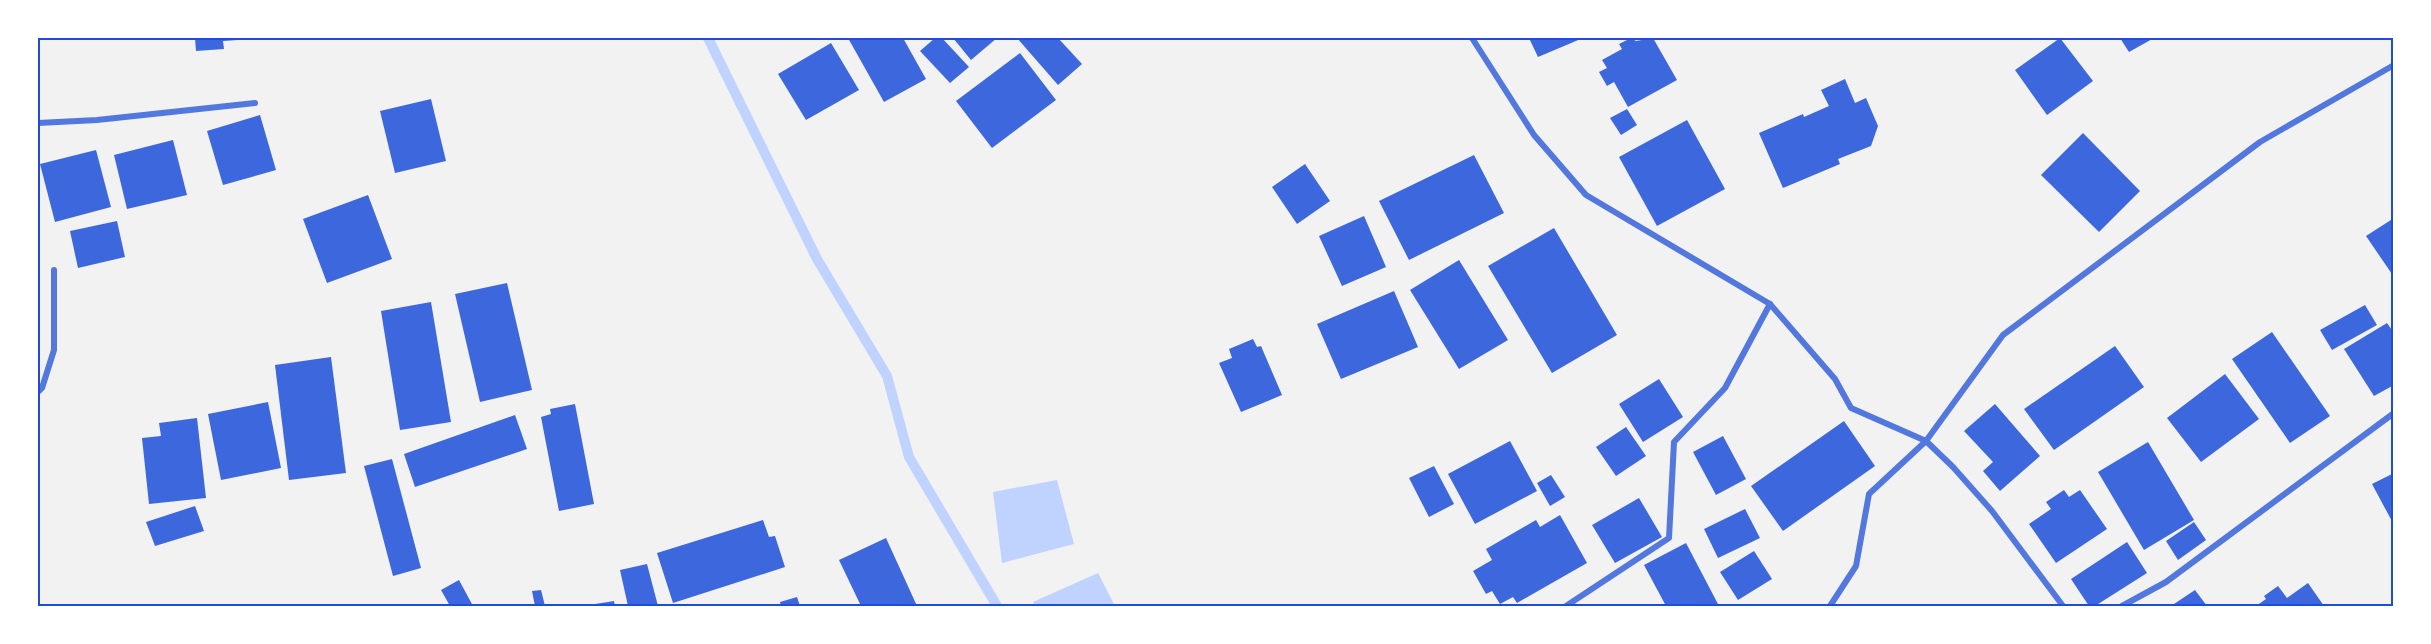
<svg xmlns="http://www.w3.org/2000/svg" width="2431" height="644" font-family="'Public Sans',sans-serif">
<rect width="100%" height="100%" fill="#f2f2f2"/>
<!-- water -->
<g fill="#bfd3fe">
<polygon points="1057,480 1074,544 1002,563 993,492"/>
<polygon points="1098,573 1115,606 1035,606 1033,602"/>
</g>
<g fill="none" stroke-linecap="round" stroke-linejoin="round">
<!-- stream -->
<polyline stroke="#bfd3fe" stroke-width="10" points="708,38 817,259 887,376 909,457 997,606"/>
</g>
<!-- building -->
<g fill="#3d67dc">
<polygon points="195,38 238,38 238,40 223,41 224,49 196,51"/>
<polygon points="848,38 903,38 926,79 884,102"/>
<polygon points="935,38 942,38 969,67 950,83 920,51"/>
<polygon points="953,38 997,38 971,60"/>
<polygon points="1017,38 1058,38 1082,64 1058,85"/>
<polygon points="1529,38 1583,38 1538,57"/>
<polygon points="1631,38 1636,41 1653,38 1677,80 1628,107 1614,82 1607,86 1599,72 1607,68 1602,60 1622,49 1619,44"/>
<polygon points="2060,38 2093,81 2047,115 2015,70"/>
<polygon points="2120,38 2154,38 2129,52"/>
<polygon points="831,43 859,90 806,120 778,74"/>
<polygon points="1020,53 1056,100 992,148 956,101"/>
<polygon points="1845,79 1855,103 1866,98 1878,126 1871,146 1838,159 1840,164 1783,188 1759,133 1803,114 1804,117 1829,106 1821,90"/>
<polygon points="431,99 446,161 395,173 380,111"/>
<polygon points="1627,109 1637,125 1621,135 1610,118"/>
<polygon points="260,115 276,170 223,185 207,131"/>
<polygon points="1687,120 1725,189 1657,226 1619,157"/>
<polygon points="2083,133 2140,191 2099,232 2041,175"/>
<polygon points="173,140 187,195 127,209 114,155"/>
<polygon points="96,150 111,207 55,222 40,164"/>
<polygon points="1474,155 1504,213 1409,260 1379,201"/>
<polygon points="1305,164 1330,201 1297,224 1272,187"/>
<polygon points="368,195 392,259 327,283 303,219"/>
<polygon points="1364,216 1386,267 1342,286 1319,236"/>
<polygon points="2394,218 2394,277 2366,236"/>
<polygon points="117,221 125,257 78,268 70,231"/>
<polygon points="1554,228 1617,335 1552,373 1488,266"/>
<polygon points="1459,260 1508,340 1459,369 1410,290"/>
<polygon points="507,283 532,390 480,402 455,294"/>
<polygon points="1394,291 1418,347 1341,379 1317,324"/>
<polygon points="431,302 451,422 400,430 381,311"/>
<polygon points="2365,305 2377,325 2332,350 2320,330"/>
<polygon points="2387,323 2394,333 2394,385 2374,396 2344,349"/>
<polygon points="2272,332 2330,416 2290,443 2232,359"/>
<polygon points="1253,339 1257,347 1261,346 1282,395 1241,412 1219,363 1232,358 1229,349"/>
<polygon points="2115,346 2144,387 2054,450 2024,409"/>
<polygon points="331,357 346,473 289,480 275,365"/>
<polygon points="2225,374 2259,419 2201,462 2167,418"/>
<polygon points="1659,379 1683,417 1643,442 1619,404"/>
<polygon points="268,402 281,468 221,480 208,414"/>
<polygon points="575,404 594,504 559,511 541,417 551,414 550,409"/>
<polygon points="1995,404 2040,456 2000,491 1983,471 1993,462 1964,431"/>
<polygon points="515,415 527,449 415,487 404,454"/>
<polygon points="197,418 206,498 149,504 142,438 161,436 159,423"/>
<polygon points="1844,421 1875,466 1783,531 1751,486"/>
<polygon points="1626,427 1646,456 1616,476 1596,447"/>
<polygon points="1723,436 1746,479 1716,495 1693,452"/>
<polygon points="1510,441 1537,491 1475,524 1448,474"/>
<polygon points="2148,442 2194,520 2144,550 2098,472"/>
<polygon points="392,459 421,568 393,576 364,466"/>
<polygon points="1434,466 1454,504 1429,517 1409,478"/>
<polygon points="2394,473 2394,525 2372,484"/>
<polygon points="1551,475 1565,497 1550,506 1537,483"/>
<polygon points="2064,490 2069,497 2080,490 2107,529 2056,563 2029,524 2051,509 2046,502"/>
<polygon points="1639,498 1662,537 1615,563 1592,525"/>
<polygon points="195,506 204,531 155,546 146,522"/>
<polygon points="1745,509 1760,538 1718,558 1704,529"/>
<polygon points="1560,515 1587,563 1517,603 1513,597 1500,604 1492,591 1486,594 1473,571 1492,560 1486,549 1536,520 1540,527"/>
<polygon points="763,520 769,537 775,536 785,567 673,603 657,553"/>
<polygon points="2194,522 2206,540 2178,560 2166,541"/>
<polygon points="886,538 917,606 861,606 839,560"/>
<polygon points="2127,542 2147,573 2095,606 2089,606 2071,579"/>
<polygon points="1686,543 1719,606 1666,606 1644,565"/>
<polygon points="1754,551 1772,579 1738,600 1720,572"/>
<polygon points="647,564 658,606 628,606 620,570"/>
<polygon points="459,580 473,606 450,606 441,590"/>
<polygon points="2308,583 2324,606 2256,606 2266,599 2264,596 2278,586 2287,598"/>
<polygon points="541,590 545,606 535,606 532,591"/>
<polygon points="2195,590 2207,606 2171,606"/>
<polygon points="797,597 800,606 781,606 780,602"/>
<polygon points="614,601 615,606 589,606 589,605"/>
</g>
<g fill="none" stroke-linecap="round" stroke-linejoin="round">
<!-- minor -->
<g stroke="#5277de" stroke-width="6">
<polyline points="1472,38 1534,135 1586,195 1770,304 1835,379 1851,408 1926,441 1953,467 1992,511 2063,606"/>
<polyline points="38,123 97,120 255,103"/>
<polyline points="38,392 42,388 54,350 54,270"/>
<polyline points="1566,606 1669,538 1674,442 1725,388 1770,304"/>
<polyline points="1830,606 1856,566 1869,494 1926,441 2003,335 2260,142 2394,65"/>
<polyline points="2122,606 2166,582 2394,413"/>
</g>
</g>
<!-- border -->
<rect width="2431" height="644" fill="none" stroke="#ffffff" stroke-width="78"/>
<rect x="39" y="39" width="2353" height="566" fill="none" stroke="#1d4ed8" stroke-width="2"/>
</svg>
